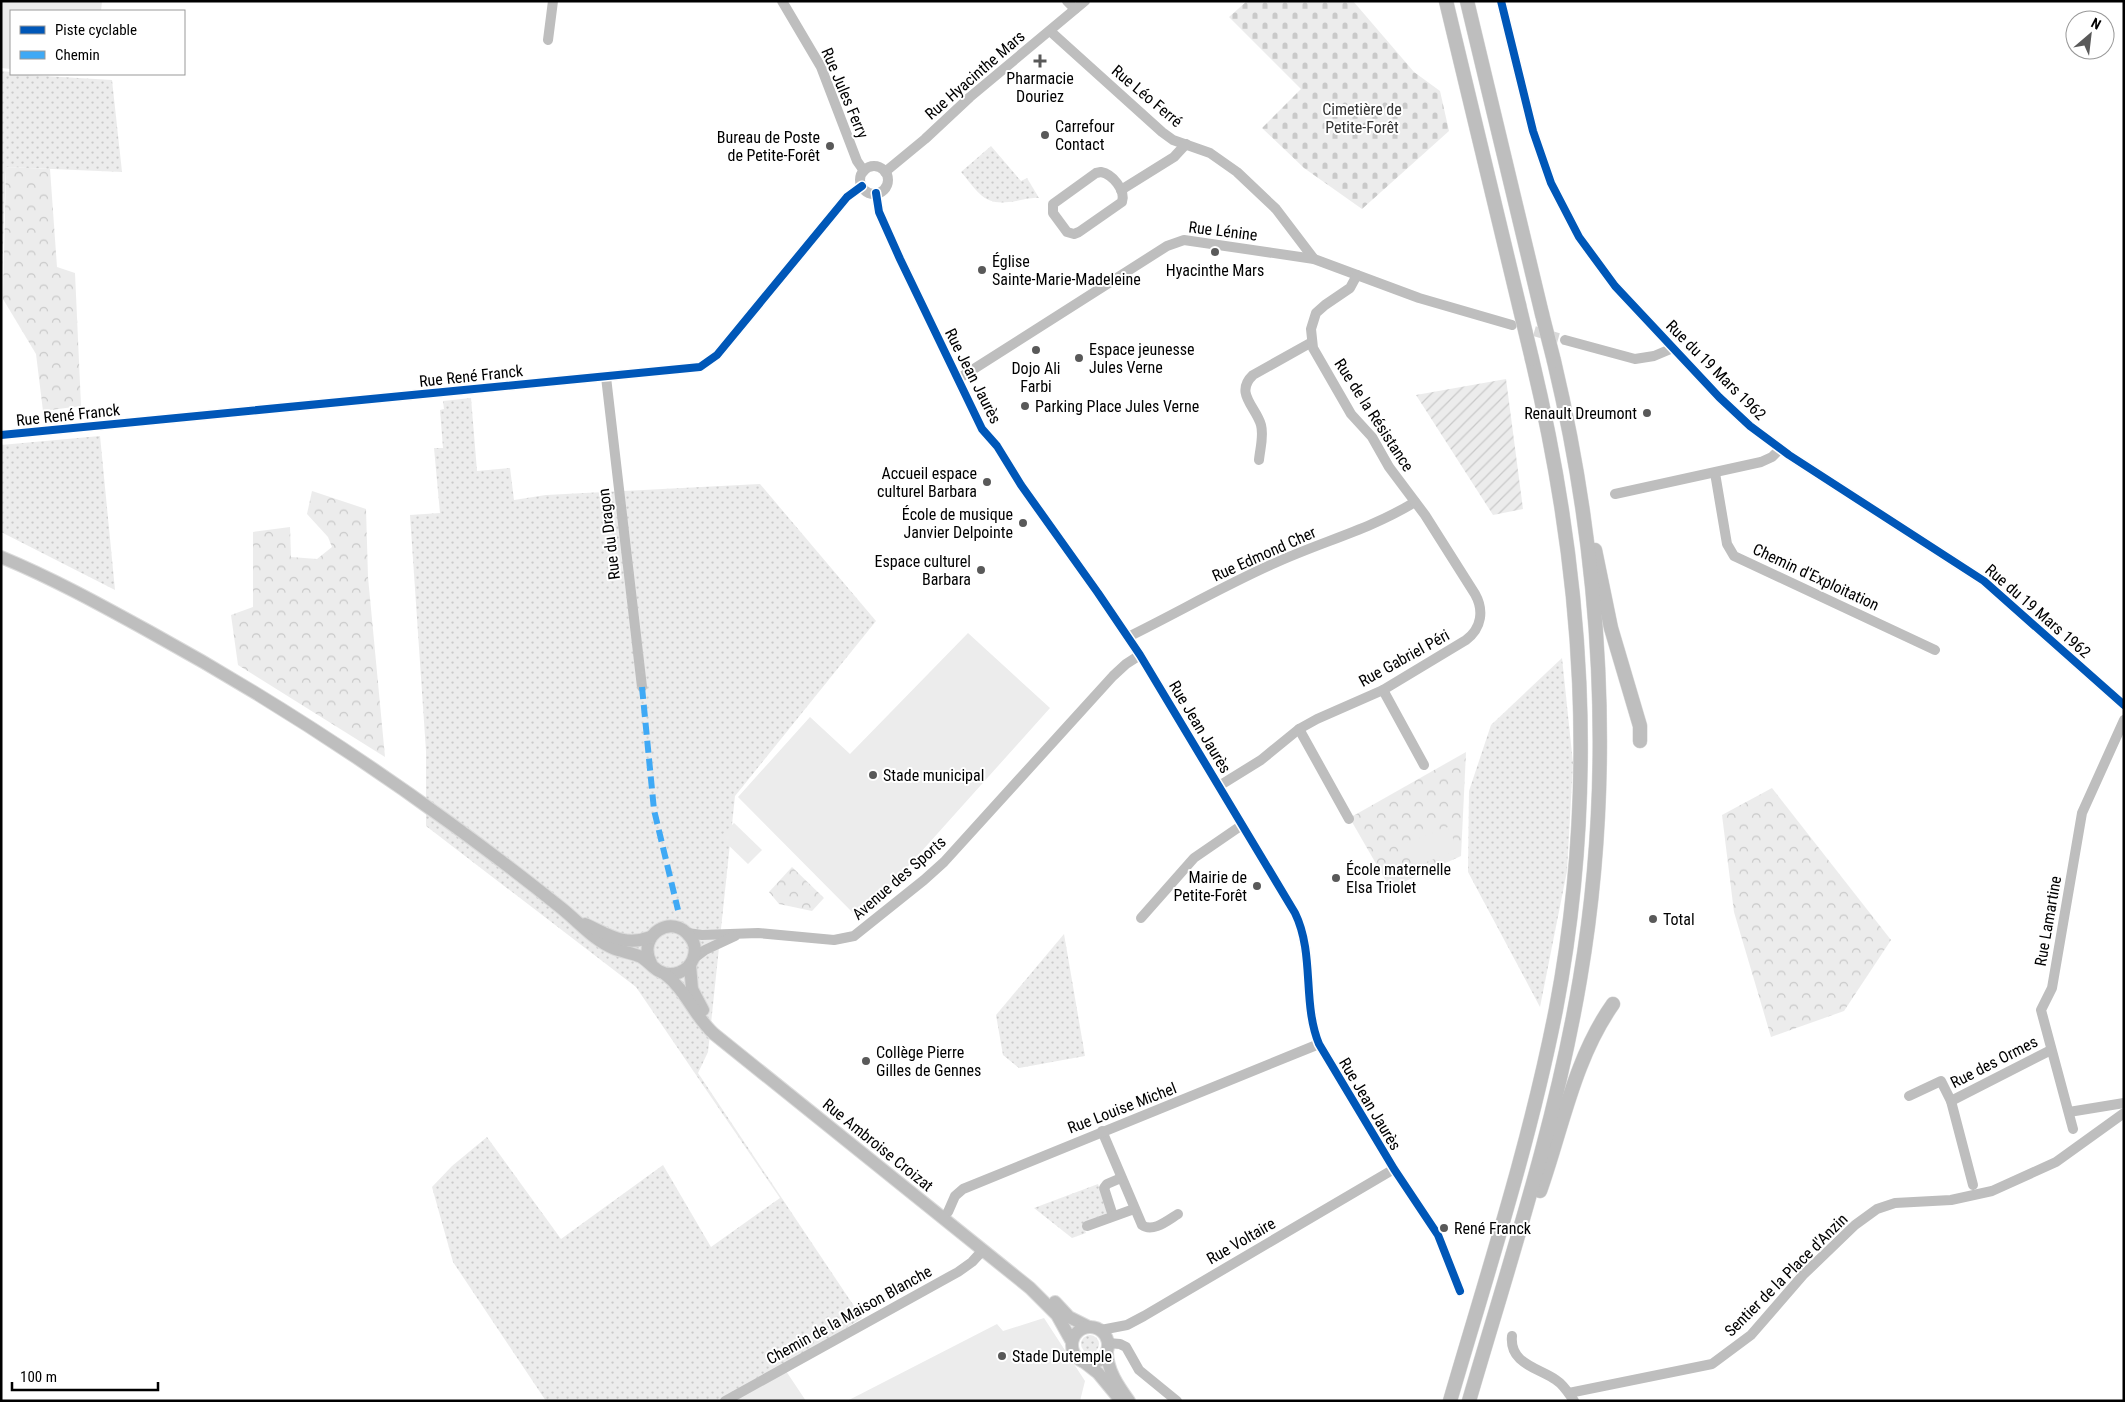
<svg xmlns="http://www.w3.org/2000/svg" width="2125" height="1402" font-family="'Roboto Condensed',sans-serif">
<defs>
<pattern id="grass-dots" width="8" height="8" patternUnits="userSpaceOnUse" patternTransform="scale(1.25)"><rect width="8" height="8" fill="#ececec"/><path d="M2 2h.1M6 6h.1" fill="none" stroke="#c9c9c9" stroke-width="1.8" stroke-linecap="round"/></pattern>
<pattern id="forest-crowns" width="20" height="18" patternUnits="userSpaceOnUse" patternTransform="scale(1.25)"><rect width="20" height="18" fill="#ececec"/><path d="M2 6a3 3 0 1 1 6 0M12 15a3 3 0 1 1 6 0" fill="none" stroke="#c9c9c9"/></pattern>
<pattern id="cemetery-stones" width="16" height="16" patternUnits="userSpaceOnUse" patternTransform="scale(1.25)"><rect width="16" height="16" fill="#ececec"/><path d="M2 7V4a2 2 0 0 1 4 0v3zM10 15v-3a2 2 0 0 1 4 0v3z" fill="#c9c9c9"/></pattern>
<pattern id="garden-furrows" width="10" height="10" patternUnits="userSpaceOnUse" patternTransform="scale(1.25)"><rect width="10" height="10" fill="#ececec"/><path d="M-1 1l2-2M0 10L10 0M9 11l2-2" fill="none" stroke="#c9c9c9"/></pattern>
</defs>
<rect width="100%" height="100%" fill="#fff"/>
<!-- grass -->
<g fill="url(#grass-dots)">
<polygon points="1,71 11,72 11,74 112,80 122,172 6,167 1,300"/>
<path d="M 991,146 L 1021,181 L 1027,178 L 1039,198 C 1032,197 1023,200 1016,201 C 984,207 980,194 961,172 Z"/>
<polygon points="471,398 477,471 510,468 514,500 546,495 760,484 876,621 735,796 708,1052 698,1073 862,1318 784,1368 718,1401 546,1401 453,1262 432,1187 452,1166 487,1137 561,1239 663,1165 711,1247 780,1198 636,987 426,826 426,751 410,515 440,513 434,448 443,448 440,410 444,409 443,401"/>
<polygon points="100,436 115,590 1,532 1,445"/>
<polygon points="1562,658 1573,763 1567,871 1540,1007 1468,872 1469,791 1491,725"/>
<polygon points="1064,934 1085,1056 1019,1068 1003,1055 996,1015"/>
<polygon points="1098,1184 1108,1209 1106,1216 1083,1225 1086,1233 1072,1238 1034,1208"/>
<circle cx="1090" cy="1344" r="9"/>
</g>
<!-- forest -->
<g fill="url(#forest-crowns)">
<polygon points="6,167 50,169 57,267 75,273 81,406 43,411 36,354 3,299"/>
<polygon points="312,491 366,509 368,577 385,757 238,665 231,615 253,607 253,532 290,527 291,557 317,559 332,547 328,537 307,514"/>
<polygon points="1466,752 1461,856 1390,888 1352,822 1353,816"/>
<polygon points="1772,788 1891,940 1844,1011 1771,1037 1734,912 1722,815"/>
<polygon points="792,867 824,898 812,911 779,904 769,892"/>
</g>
<!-- cemetery -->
<polygon fill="url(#cemetery-stones)" points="1247,1 1353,1 1414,72 1440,91 1449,131 1362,209 1304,168 1262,128 1301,89 1229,17"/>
<!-- garden -->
<polygon fill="url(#garden-furrows)" points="1506,379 1523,509 1493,515 1416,395"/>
<!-- pitch -->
<g fill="#ececec">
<polygon points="1,1 102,1 101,11 11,11 11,69 1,68"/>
<polygon points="968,633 1050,708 860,920 738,797 810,717 850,754"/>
<polygon points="734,823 762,850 748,864 720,837"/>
<polygon points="1448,827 1458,850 1413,867 1404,844"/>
<polygon points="1044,1318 1085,1381 1080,1401 847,1401 997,1324 1003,1331"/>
<polygon points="784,1368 806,1401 718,1401"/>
</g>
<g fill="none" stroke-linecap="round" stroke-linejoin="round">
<!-- minor-tunnel -->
<polyline stroke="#d9d9d9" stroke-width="10" stroke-dasharray="10 5" stroke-linecap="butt" points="1520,327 1565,340"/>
<defs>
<g id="major">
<path d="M 1,557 C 52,578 101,605 150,632 C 254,689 354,753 450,823 C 487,850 524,878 560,907 C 578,921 593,940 615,949 C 623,952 633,953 641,957 C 648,961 652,967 659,971 C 672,978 688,972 693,959 C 696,951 695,943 690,937 C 673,912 636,935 651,963"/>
<path d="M 585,924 C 609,935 624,947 651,937"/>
<polyline points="690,965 692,989 703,1010"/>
<path d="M 665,974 C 686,990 694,1016 714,1034 L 1030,1288 L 1057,1315 L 1072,1342"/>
<polyline points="1055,1302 1069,1317 1089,1327"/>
<circle cx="1090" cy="1345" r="18"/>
<path d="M 1107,1351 C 1107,1370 1118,1386 1129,1401"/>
<polyline points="1084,1362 1098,1373 1117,1396"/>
</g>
<g id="highway">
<polyline points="1446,1 1519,305"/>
<polyline points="1467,1 1542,314"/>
<polyline points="1595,550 1611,628 1640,726 1640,741"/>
<path d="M 1540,1191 C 1562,1129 1574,1059 1613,1004"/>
<path d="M 1450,1401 C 1488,1271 1530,1142 1556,1009 C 1598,789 1584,576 1532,359"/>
<path d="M 1469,1401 C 1510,1261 1556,1122 1580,979 C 1615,774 1602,563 1554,361"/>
</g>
</defs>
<!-- major casing -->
<use href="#major" stroke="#dbdbdb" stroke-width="14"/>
<!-- highway casing -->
<use href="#highway" stroke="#dbdbdb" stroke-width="15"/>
<!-- minor -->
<g stroke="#bebebe" stroke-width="10">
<polyline points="782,1 821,67 857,161 864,171"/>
<polyline points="1067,1 1075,9"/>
<polyline points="1501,1 1533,131 1551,183 1579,237 1615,286 1719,397 1750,426 1789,455 1984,581 2124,705"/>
<polyline points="1050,31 1162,132 1173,140 1210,153 1237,172 1276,209 1314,259"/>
<polyline points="548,40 553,1"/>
<circle cx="874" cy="180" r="14"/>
<polyline points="885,172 925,139 970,97 1085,1"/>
<path d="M 1101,172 C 1112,174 1126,190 1122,202 L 1079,232 L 1074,234 L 1067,232 L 1053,213 L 1053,204 L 1096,173 Z"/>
<polyline points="1121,190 1174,157 1186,144"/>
<path d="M 876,193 L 879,212 L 900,259 L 982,429 L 997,446 L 1021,485 L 1098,593 L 1140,655 L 1295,913 C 1315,954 1302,1003 1319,1044 L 1394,1169 L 1438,1235 L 1460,1291"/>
<polyline points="1565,340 1635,359 1654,356 1673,348"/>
<polyline points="606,377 642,687"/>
<polyline points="958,379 1167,246 1184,240 1314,259 1419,298 1512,325"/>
<polyline points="1,435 700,367 717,355 847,197 862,186"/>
<path d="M 1259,460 C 1260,449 1264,436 1261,425 C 1256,407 1234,393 1253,375 L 1312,342"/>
<polyline points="1715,473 1727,544 1734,556 1935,650"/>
<polyline points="1615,494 1761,462 1772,457 1780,449"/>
<path d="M 1128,637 C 1177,613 1225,585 1275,563 C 1323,541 1369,530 1415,502"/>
<polyline points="1383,690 1424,765"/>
<polyline points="1299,729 1349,819"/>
<path d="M 1219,786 L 1261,760 L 1299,729 L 1317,719 L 1383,690 L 1466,640 C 1482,628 1484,610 1475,594 L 1425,515 L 1389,467 L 1372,437 L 1351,414 L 1313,348 L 1311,329 L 1316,313 L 1325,305 L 1350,288 L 1357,275"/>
<polyline points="1141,918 1194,858 1242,825"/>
<polyline points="687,933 702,935 758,933 834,940 854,936 924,880 944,862 1113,676 1126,664 1140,655"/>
<polyline points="693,959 705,950 735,936"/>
<polyline points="1909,1096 1941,1081 1951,1101 1973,1185"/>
<polyline points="1951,1101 2051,1050"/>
<polyline points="2069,1112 2124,1103"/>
<polyline points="2073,1129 2041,1010 2052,988 2082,813 2124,720"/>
<path d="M 1102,1131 L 1142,1225 C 1153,1233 1168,1220 1178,1214"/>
<polyline points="948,1212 955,1196 963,1189 1319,1044"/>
<polyline points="1113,1216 1104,1188 1107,1184 1121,1178"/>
<polyline points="1087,1226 1134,1209"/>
<polyline points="1101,1330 1127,1325 1144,1316 1394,1169"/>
<path d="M 1512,1336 C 1509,1364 1539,1368 1556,1380 C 1564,1385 1569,1394 1574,1401"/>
<polyline points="1108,1343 1120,1344 1126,1347 1139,1370 1177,1401"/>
<polyline points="1569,1393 1712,1364 1751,1335 1803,1275 1855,1225 1877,1209 1895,1203 1951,1200 1992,1191 2056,1162 2124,1113"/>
<polyline points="725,1401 958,1272 972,1262 983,1250"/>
</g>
<!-- major -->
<use href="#major" stroke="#bebebe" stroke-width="12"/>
<!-- highway -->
<use href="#highway" stroke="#bebebe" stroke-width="14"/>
<defs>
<g id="highway-bridge">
<polyline points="1519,305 1532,359"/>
<polyline points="1542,314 1554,361"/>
</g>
</defs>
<!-- highway-bridge casing -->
<use href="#highway-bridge" stroke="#dbdbdb" stroke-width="15" stroke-linecap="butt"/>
<!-- highway-bridge -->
<use href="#highway-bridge" stroke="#bebebe" stroke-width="14"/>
<!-- quiet -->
<polyline stroke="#3fa9f5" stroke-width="6" stroke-dasharray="12 6" stroke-linecap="butt" points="642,687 654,810 678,910"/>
<defs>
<g id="cycleway">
<polyline points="1501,1 1533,131 1551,183 1579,237 1615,286 1719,397 1750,426 1789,455 1984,581 2124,705"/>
<path d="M 876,193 L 879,212 L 900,259 L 982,429 L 997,446 L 1021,485 L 1098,593 L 1140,655 L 1295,913 C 1315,954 1302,1003 1319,1044 L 1394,1169 L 1438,1235 L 1460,1291"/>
<polyline points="1,435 700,367 717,355 847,197 862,186"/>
</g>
</defs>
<!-- cycleway casing -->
<use href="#cycleway" stroke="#fff" stroke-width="11"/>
<!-- cycleway -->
<use href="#cycleway" stroke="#0057b8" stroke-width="8"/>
</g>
<!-- markers -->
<g fill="#595959" stroke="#fff" stroke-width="2">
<path d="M1037.5 53.5h5v5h5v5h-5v5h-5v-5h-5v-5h5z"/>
<circle cx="1045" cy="135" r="5"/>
<circle cx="830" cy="146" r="5"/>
<circle cx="1215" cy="252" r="5"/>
<circle cx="982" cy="270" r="5"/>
<circle cx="1036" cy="350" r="5"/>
<circle cx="1079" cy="358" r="5"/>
<circle cx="1025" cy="406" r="5"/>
<circle cx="1647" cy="413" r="5"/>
<circle cx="987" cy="482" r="5"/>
<circle cx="1023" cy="523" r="5"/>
<circle cx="981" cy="570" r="5"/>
<circle cx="873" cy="775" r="5"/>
<circle cx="1336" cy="878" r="5"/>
<circle cx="1257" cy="886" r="5"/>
<circle cx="1653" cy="919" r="5"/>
<circle cx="866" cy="1061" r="5"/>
<circle cx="1444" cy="1228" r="5"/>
<circle cx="1002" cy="1356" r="5"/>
</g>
<g text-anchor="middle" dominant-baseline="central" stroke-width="4" stroke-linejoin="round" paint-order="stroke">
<!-- street labels -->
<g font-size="16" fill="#000" stroke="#fff">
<text transform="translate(975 75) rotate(-41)">Rue Hyacinthe Mars</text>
<text transform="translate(845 93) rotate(67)">Rue Jules Ferry</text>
<text transform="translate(1147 96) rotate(40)">Rue Léo Ferré</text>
<text transform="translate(1223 231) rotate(7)">Rue Lénine</text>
<text transform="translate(1716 370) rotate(45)">Rue du 19 Mars 1962</text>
<text transform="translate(471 376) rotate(-6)">Rue René Franck</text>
<text transform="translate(973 376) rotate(63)">Rue Jean Jaurès</text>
<text transform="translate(68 415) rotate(-6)">Rue René Franck</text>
<text transform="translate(1374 415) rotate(57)">Rue de la Résistance</text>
<text transform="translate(609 534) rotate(-97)">Rue du Dragon</text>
<text transform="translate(1264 554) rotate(-24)">Rue Edmond Cher</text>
<text transform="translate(1816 577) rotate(25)">Chemin d'Exploitation</text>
<text transform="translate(2038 611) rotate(41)">Rue du 19 Mars 1962</text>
<text transform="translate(1404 658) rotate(-29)">Rue Gabriel Péri</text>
<text transform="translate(1200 727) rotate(59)">Rue Jean Jaurès</text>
<text transform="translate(899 878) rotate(-41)">Avenue des Sports</text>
<text transform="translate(2048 921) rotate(-80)">Rue Lamartine</text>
<text transform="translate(1994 1062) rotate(-27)">Rue des Ormes</text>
<text transform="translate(1370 1104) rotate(59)">Rue Jean Jaurès</text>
<text transform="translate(1122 1108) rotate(-21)">Rue Louise Michel</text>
<text transform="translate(878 1145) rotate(39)">Rue Ambroise Croizat</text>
<text transform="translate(1241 1241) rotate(-30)">Rue Voltaire</text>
<text transform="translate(1786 1275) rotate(-45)">Sentier de la Place d'Anzin</text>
<text transform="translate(849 1315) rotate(-29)">Chemin de la Maison Blanche</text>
</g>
<!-- poi labels -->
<g font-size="16" fill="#000" stroke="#fff" text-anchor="start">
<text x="1040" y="78" text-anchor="middle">Pharmacie<tspan x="1040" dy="18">Douriez</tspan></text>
<text x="1055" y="126">Carrefour<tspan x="1055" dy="18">Contact</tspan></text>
<text x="820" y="137" text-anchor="end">Bureau de Poste<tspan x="820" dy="18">de Petite-Forêt</tspan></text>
<text x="992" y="261">Église<tspan x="992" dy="18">Sainte-Marie-Madeleine</tspan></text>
<text x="1215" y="270" text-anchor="middle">Hyacinthe Mars</text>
<text x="1089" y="349">Espace jeunesse<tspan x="1089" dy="18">Jules Verne</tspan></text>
<text x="1036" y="368" text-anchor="middle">Dojo Ali<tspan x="1036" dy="18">Farbi</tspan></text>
<text x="1035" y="406">Parking Place Jules Verne</text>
<text x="1637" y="413" text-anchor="end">Renault Dreumont</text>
<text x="977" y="473" text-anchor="end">Accueil espace<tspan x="977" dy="18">culturel Barbara</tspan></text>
<text x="1013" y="514" text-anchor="end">École de musique<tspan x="1013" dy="18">Janvier Delpointe</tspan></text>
<text x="971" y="561" text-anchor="end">Espace culturel<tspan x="971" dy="18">Barbara</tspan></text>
<text x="883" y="775">Stade municipal</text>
<text x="1346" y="869">École maternelle<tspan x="1346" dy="18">Elsa Triolet</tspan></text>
<text x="1247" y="877" text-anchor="end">Mairie de<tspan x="1247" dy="18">Petite-Forêt</tspan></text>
<text x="1663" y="919">Total</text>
<text x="876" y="1052">Collège Pierre<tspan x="876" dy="18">Gilles de Gennes</tspan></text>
<text x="1454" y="1228">René Franck</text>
<text x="1012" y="1356">Stade Dutemple</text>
</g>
<!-- park labels -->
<g font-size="16" fill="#333" stroke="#fff">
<text x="1362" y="109">Cimetière de<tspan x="1362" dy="18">Petite-Forêt</tspan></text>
</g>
</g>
<!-- border -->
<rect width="2125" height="1402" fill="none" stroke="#000000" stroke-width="5"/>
<!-- legend -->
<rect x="10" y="10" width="175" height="65" fill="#ffffff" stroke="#999999"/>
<rect x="20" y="26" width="25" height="8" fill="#0057b8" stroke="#999999"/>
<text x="55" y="35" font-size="15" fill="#000000">Piste cyclable</text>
<rect x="20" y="51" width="25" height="8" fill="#3fa9f5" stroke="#999999"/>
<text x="55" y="60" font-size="15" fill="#000000">Chemin</text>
<!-- north arrow -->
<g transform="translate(2090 35) rotate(28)"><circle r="24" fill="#ffffff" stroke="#999999"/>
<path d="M0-4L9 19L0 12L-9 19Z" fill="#595959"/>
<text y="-8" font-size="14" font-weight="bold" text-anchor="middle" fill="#000000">N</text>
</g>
<!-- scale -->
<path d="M12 1382v8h146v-8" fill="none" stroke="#000000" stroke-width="2.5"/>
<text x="20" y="1382" font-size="15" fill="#000000" stroke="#ffffff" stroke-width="4" paint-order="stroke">100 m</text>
</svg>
